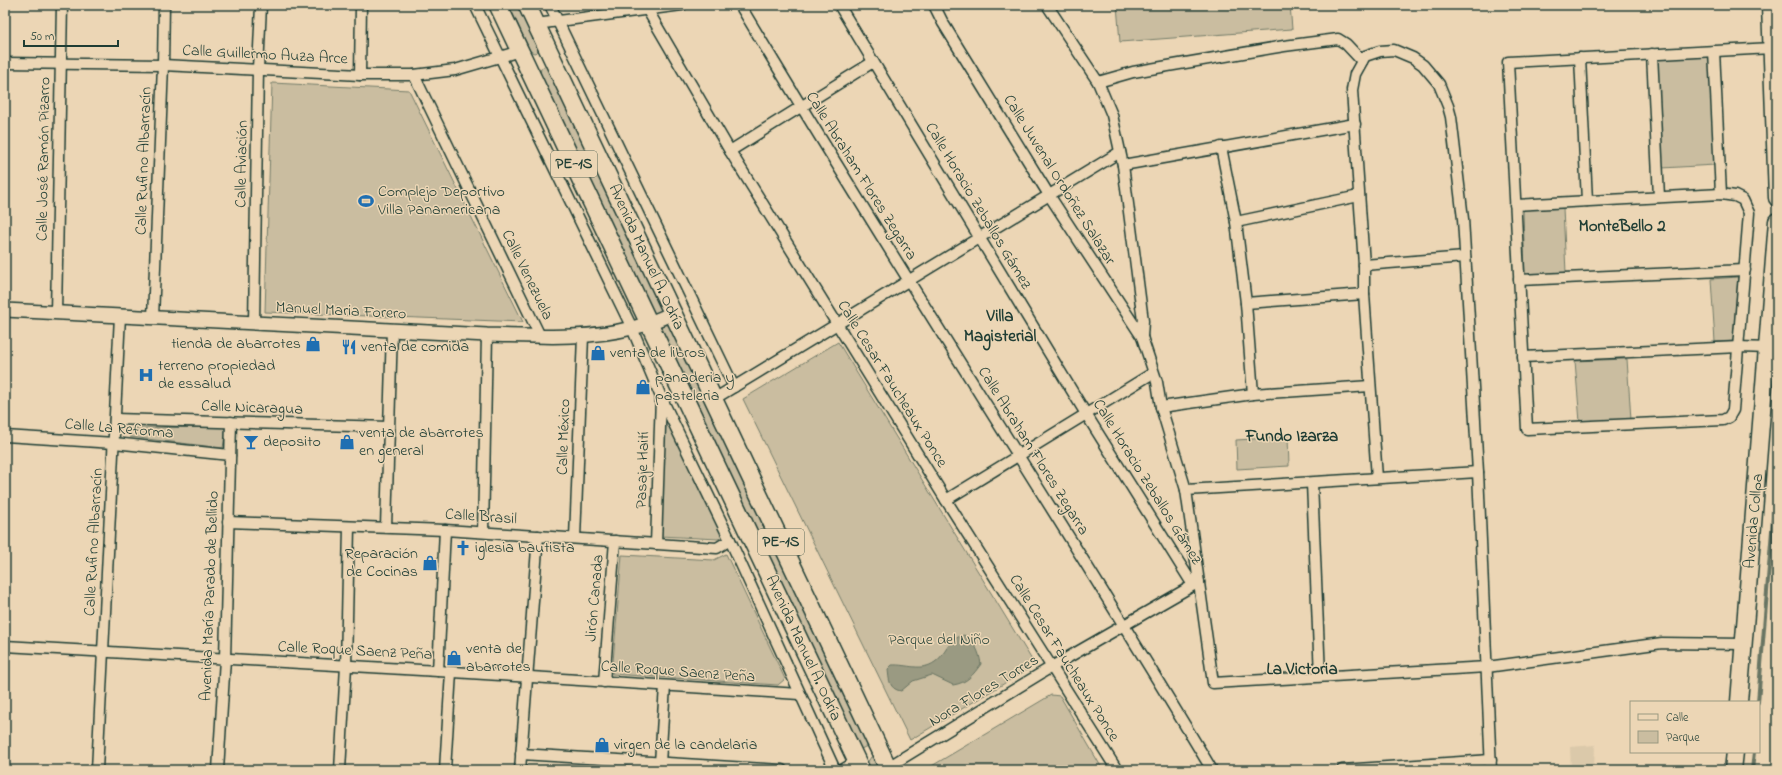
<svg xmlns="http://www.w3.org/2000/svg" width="1782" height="775" font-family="'Indie Flower',sans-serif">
<rect width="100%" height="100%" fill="#ecd6b5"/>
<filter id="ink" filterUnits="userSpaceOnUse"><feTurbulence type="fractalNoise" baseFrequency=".025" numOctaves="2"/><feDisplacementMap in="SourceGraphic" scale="8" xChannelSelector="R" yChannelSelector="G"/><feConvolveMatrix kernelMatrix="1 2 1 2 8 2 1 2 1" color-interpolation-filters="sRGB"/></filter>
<g filter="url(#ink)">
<!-- built -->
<polygon fill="#dbc9aa" points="1595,745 1594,770 1571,770 1570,747"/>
<!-- green -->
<g fill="#cabda0" stroke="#747d6a">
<polygon points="509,5 519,5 539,48 537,52 534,53 530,51"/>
<polygon points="1117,5 1290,5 1292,29 1120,42"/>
<polygon points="1709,57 1715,165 1662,168 1657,59"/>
<polygon points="546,66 550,69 664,310 661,315 652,314 540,74 541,68"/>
<polygon points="272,83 409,90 523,322 265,312"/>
<polygon points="1563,208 1566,273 1525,275 1523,209"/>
<polygon points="1738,277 1733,341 1715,342 1711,279"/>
<polygon points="662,325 668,325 671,327 868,742 867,746 861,749 857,747 660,327"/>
<polygon points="838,342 1035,665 910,740 743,399"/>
<polygon points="1627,359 1631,420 1580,422 1575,361"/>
<polygon points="665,413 723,534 721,538 718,539 660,536"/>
<polygon points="226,427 223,448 130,437 132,428"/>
<polygon points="1288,437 1289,466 1237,469 1236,440"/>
<polygon points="726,554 785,679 778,685 612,674 622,555 714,560"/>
<polygon points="1051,695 1060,696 1103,770 925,770"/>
<polygon points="871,757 873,757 881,770 870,770 867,763"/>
</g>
<!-- water -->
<path fill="#9a9a82" stroke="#697563" d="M 964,635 C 975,642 979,651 981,664 C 973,675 967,683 953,685 L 932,675 L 913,681 L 901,691 C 889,689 889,680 888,669 L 892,665 C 907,664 921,672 935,662 C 946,655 948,638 964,635 Z"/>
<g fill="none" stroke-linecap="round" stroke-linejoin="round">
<!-- stream -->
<g stroke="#697563" stroke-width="4">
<polyline points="1758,702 1777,469"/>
<polyline points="1752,770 1754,752"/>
</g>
<defs>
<g id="minor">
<polyline points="475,5 632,328 661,397 730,540 835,770"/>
<polyline points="550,5 734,387"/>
<path d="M 740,5 C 893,262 1058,513 1212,770"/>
<polyline points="839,5 1086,414 1193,585"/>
<polyline points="934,5 943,23 1049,195 1142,337 1157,382 1161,407 1186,490"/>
<polyline points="1047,5 1098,82 1112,115 1123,165 1143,321 1142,337"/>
<polyline points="647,9 730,151 946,500 1117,770"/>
<polyline points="536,24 682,5"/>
<polyline points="1714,51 1721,194"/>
<polyline points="1652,54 1659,197"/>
<polyline points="1580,58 1587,201"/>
<polyline points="5,63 163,65 360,75 414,75 455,70 520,51"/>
<polyline points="360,75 361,5"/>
<polyline points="414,75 540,336"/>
<polyline points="1098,82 1133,72 1284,46 1338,39 1346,44 1362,61"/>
<polyline points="1221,147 1236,222 1246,303 1253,394"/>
<polyline points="730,151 873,62"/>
<polyline points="1123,165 1355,124"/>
<polyline points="1515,205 1721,194 1735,196 1743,200 1749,213 1733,410 1729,417 1723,420 1527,429 1508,62 1772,48"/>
<polyline points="1236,222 1359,196"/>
<polyline points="1364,265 1465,257"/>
<polyline points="1519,280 1745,270"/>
<polyline points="1246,303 1364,294"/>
<polyline points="56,313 62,5"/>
<polyline points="153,318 163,65 164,5"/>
<polyline points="254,324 258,69 261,5"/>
<polyline points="1523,357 1739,347 1768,348"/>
<polyline points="714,399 1120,152"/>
<polyline points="1161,407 1253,394 1370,386"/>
<polyline points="115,419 389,427"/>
<polyline points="5,436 114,443 230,455"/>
<polyline points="1478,472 1186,490 1213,683 1487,667 1662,643 1744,644"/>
<polyline points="1377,478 1364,294 1364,265 1352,90 1355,74 1365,56 1380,51 1394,50 1413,58 1423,65 1439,84 1448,106 1451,117 1463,219 1466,268 1478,472 1491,770"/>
<polyline points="1312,483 1320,676"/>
<polyline points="946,500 1153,373"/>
<polyline points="228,522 445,530 717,548 730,540"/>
<polyline points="386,527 392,330"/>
<polyline points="483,532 487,335"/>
<polyline points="575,538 583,336"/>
<polyline points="656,544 661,397"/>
<polyline points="5,646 438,671 799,694"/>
<polyline points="438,671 445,530"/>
<polyline points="604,682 615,541"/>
<polyline points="521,754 782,770"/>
<polyline points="660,763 665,686"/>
<polyline points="888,767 1053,666 1199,582"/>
<polyline points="97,770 120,316"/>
<polyline points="218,770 225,659 231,422"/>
<polyline points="340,770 346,666 349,527"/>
<polyline points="445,770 451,672"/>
<polyline points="520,770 538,536"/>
<polyline points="842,770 857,761"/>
<polyline points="1342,770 1491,760"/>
</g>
<path id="tertiary" d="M 5,310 L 487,335 C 536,336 585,340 632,328 C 646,325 660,319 673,313"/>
<g id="primary">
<polyline points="1770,5 1777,198"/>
<polyline points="1739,702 1777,221"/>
<polyline points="1733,770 1735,752"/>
</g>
<g id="trunk">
<polyline points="498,5 861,770"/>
<polyline points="527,5 889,770"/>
</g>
</defs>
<!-- minor casing -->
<use href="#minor" stroke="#1f3d34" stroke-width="13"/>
<!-- tertiary casing -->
<use href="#tertiary" stroke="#1f3d34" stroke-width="16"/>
<!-- primary casing -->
<use href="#primary" stroke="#1f3d34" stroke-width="19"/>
<!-- trunk casing -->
<use href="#trunk" stroke="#1f3d34" stroke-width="20"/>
<!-- minor -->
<use href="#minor" stroke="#ecd6b5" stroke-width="10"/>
<!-- tertiary -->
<use href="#tertiary" stroke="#ecd6b5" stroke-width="13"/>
<!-- primary -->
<use href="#primary" stroke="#ecd6b5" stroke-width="16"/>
<!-- trunk -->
<use href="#trunk" stroke="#ecd6b5" stroke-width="17"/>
</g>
</g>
<!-- icons -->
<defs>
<symbol id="stadium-bare" viewBox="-9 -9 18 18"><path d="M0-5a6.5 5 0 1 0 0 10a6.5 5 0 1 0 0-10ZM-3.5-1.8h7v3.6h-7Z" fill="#1f6fb2" stroke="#ecd6b5" stroke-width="2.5" paint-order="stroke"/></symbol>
<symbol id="shop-bare" viewBox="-9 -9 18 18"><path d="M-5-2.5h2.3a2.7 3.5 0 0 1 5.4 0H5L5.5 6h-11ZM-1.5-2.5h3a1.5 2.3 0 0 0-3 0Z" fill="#1f6fb2" stroke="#ecd6b5" stroke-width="2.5" paint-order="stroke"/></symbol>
<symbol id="restaurant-bare" viewBox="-9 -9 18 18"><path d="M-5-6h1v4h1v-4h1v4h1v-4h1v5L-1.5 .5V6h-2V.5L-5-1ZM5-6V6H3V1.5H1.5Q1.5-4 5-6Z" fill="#1f6fb2" stroke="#ecd6b5" stroke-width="2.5" paint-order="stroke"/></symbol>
<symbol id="hospital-bare" viewBox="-9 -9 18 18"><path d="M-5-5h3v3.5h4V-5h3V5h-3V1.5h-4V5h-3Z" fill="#1f6fb2" stroke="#ecd6b5" stroke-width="2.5" paint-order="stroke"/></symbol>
<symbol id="bar-bare" viewBox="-9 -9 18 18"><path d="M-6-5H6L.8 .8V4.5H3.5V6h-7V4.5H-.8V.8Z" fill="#1f6fb2" stroke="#ecd6b5" stroke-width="2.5" paint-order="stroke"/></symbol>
<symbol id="church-bare" viewBox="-9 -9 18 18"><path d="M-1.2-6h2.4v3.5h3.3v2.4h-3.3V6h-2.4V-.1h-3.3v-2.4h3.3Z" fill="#1f6fb2" stroke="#ecd6b5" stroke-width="2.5" paint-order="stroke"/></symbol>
</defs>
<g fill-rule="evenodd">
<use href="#stadium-bare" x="355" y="190" width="22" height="22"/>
<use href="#shop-bare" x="302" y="333" width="22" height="22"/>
<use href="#restaurant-bare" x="338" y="336" width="22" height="22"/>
<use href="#shop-bare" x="587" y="342" width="22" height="22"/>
<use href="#hospital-bare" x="135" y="364" width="22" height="22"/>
<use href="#shop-bare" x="632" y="376" width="22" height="22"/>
<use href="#bar-bare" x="240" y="431" width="22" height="22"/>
<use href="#shop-bare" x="336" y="431" width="22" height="22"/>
<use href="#church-bare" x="452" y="537" width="22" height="22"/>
<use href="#shop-bare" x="419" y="552" width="22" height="22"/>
<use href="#shop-bare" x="443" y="647" width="22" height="22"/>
<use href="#shop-bare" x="591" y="734" width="22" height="22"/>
</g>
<g text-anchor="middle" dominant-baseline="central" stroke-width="3" stroke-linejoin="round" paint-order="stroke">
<!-- shield labels -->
<g fill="#ecd6b5" stroke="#5c6b5b" stroke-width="1">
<rect x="551" y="151" width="46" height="26" rx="3"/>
<rect x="758" y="529" width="46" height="26" rx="3"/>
</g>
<g font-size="15" font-weight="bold" fill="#1f3d34">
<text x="574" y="164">PE-1S</text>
<text x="781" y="542">PE-1S</text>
</g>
<!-- street labels -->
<g font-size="16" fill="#1f3d34" stroke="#ecd6b5">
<text transform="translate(265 55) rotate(3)">Calle Guillermo Auza Arce</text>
<text transform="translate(44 159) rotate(-89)">Calle José Ramón Pizarro</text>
<text transform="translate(144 161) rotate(-88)">Calle Rufino Albarracín</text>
<text transform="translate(242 164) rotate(-89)">Calle Aviación</text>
<text transform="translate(861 176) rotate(58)">Calle Abraham Flores Zegarra</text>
<text transform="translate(1059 180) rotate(58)">Calle Juvenal Ordoñez Salazar</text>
<text transform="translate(978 206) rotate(59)">Calle Horacio Zeballos Gámez</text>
<text transform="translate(646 257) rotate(65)">Avenida Manuel A. Odría</text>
<text transform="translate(527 275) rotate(64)">Calle Venezuela</text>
<text transform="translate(341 311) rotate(3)">Manuel Maria Forero</text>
<text transform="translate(892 384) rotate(58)">Calle Cesar Faucheaux Ponce</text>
<text transform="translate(252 408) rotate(2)">Calle Nicaragua</text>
<text transform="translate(119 429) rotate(5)">Calle La Reforma</text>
<text transform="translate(564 437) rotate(-88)">Calle México</text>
<text transform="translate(1033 451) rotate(58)">Calle Abraham Flores Zegarra</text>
<text transform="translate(643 470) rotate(-88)">Pasaje Haití</text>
<text transform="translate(1147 482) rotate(58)">Calle Horacio Zeballos Gámez</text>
<text transform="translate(481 517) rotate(4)">Calle Brasil</text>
<text transform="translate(1754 521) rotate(-85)">Avenida Collpa</text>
<text transform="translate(94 542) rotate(-87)">Calle Rufino Albarracín</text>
<text transform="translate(210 596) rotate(-88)">Avenida María Parado de Bellido</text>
<text transform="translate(595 598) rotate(-85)">Jirón Canada</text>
<text transform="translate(803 648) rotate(65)">Avenida Manuel A. Odría</text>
<text transform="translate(355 651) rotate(3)">Calle Roque Saenz Peña</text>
<text transform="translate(1064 658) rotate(58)">Calle Cesar Faucheaux Ponce</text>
<text transform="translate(678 672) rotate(4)">Calle Roque Saenz Peña</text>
<text transform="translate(984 691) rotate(-31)">Nora Flores Torres</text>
</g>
<!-- poi labels -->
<g font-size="16" fill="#1f3d34" stroke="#ecd6b5" text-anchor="start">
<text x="378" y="192">Complejo Deportivo<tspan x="378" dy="18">Villa Panamericana</tspan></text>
<text x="301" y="344" text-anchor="end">tienda de abarrotes</text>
<text x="361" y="347">venta de comida</text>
<text x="610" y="353">venta de libros</text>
<text x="158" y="366">terreno propiedad<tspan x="158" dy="18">de essalud</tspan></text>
<text x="655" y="378">panaderia y<tspan x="655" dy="18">pasteleria</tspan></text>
<text x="359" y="433">venta de abarrotes<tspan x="359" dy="18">en general</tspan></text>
<text x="263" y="442">deposito</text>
<text x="475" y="548">iglesia bautista</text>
<text x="418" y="554" text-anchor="end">Reparación<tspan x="418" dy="18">de Cocinas</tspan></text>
<text x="466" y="649">venta de<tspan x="466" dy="18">abarrotes</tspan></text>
<text x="614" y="745">virgen de la candelaria</text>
</g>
<!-- park labels -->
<g font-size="16" fill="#304a3f" stroke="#ecd6b5">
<text x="939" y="640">Parque del Niño</text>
</g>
<!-- neighbourhood labels -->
<g font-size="17" font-weight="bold" fill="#1f3d34" stroke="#ecd6b5">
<text x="1622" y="226">MonteBello 2</text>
<text x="1000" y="316">Villa<tspan x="1000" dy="20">Magisterial</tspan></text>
<text x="1292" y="436">Fundo Izarza</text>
<text x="1302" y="669">La Victoria</text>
</g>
</g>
<!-- margin -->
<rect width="1782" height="775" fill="none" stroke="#ecd6b5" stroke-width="20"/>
<rect x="10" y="10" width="1762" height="755" fill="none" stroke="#1f3d34" stroke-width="1.5" filter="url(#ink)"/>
<!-- legend -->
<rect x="1630" y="701" width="130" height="52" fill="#ecd6b5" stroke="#9a9981"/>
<rect x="1638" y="714" width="20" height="6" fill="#ecd6b5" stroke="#9a9981"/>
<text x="1666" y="721" font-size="12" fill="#1f3d34">Calle</text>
<rect x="1638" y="731" width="20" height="12" fill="#cabda0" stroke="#9a9981"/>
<text x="1666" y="741" font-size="12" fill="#1f3d34">Parque</text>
<!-- scale -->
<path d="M24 40v6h94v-6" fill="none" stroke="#1f3d34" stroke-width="2"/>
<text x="30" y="40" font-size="12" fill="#1f3d34" stroke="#ecd6b5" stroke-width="3" paint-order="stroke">50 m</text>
</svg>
